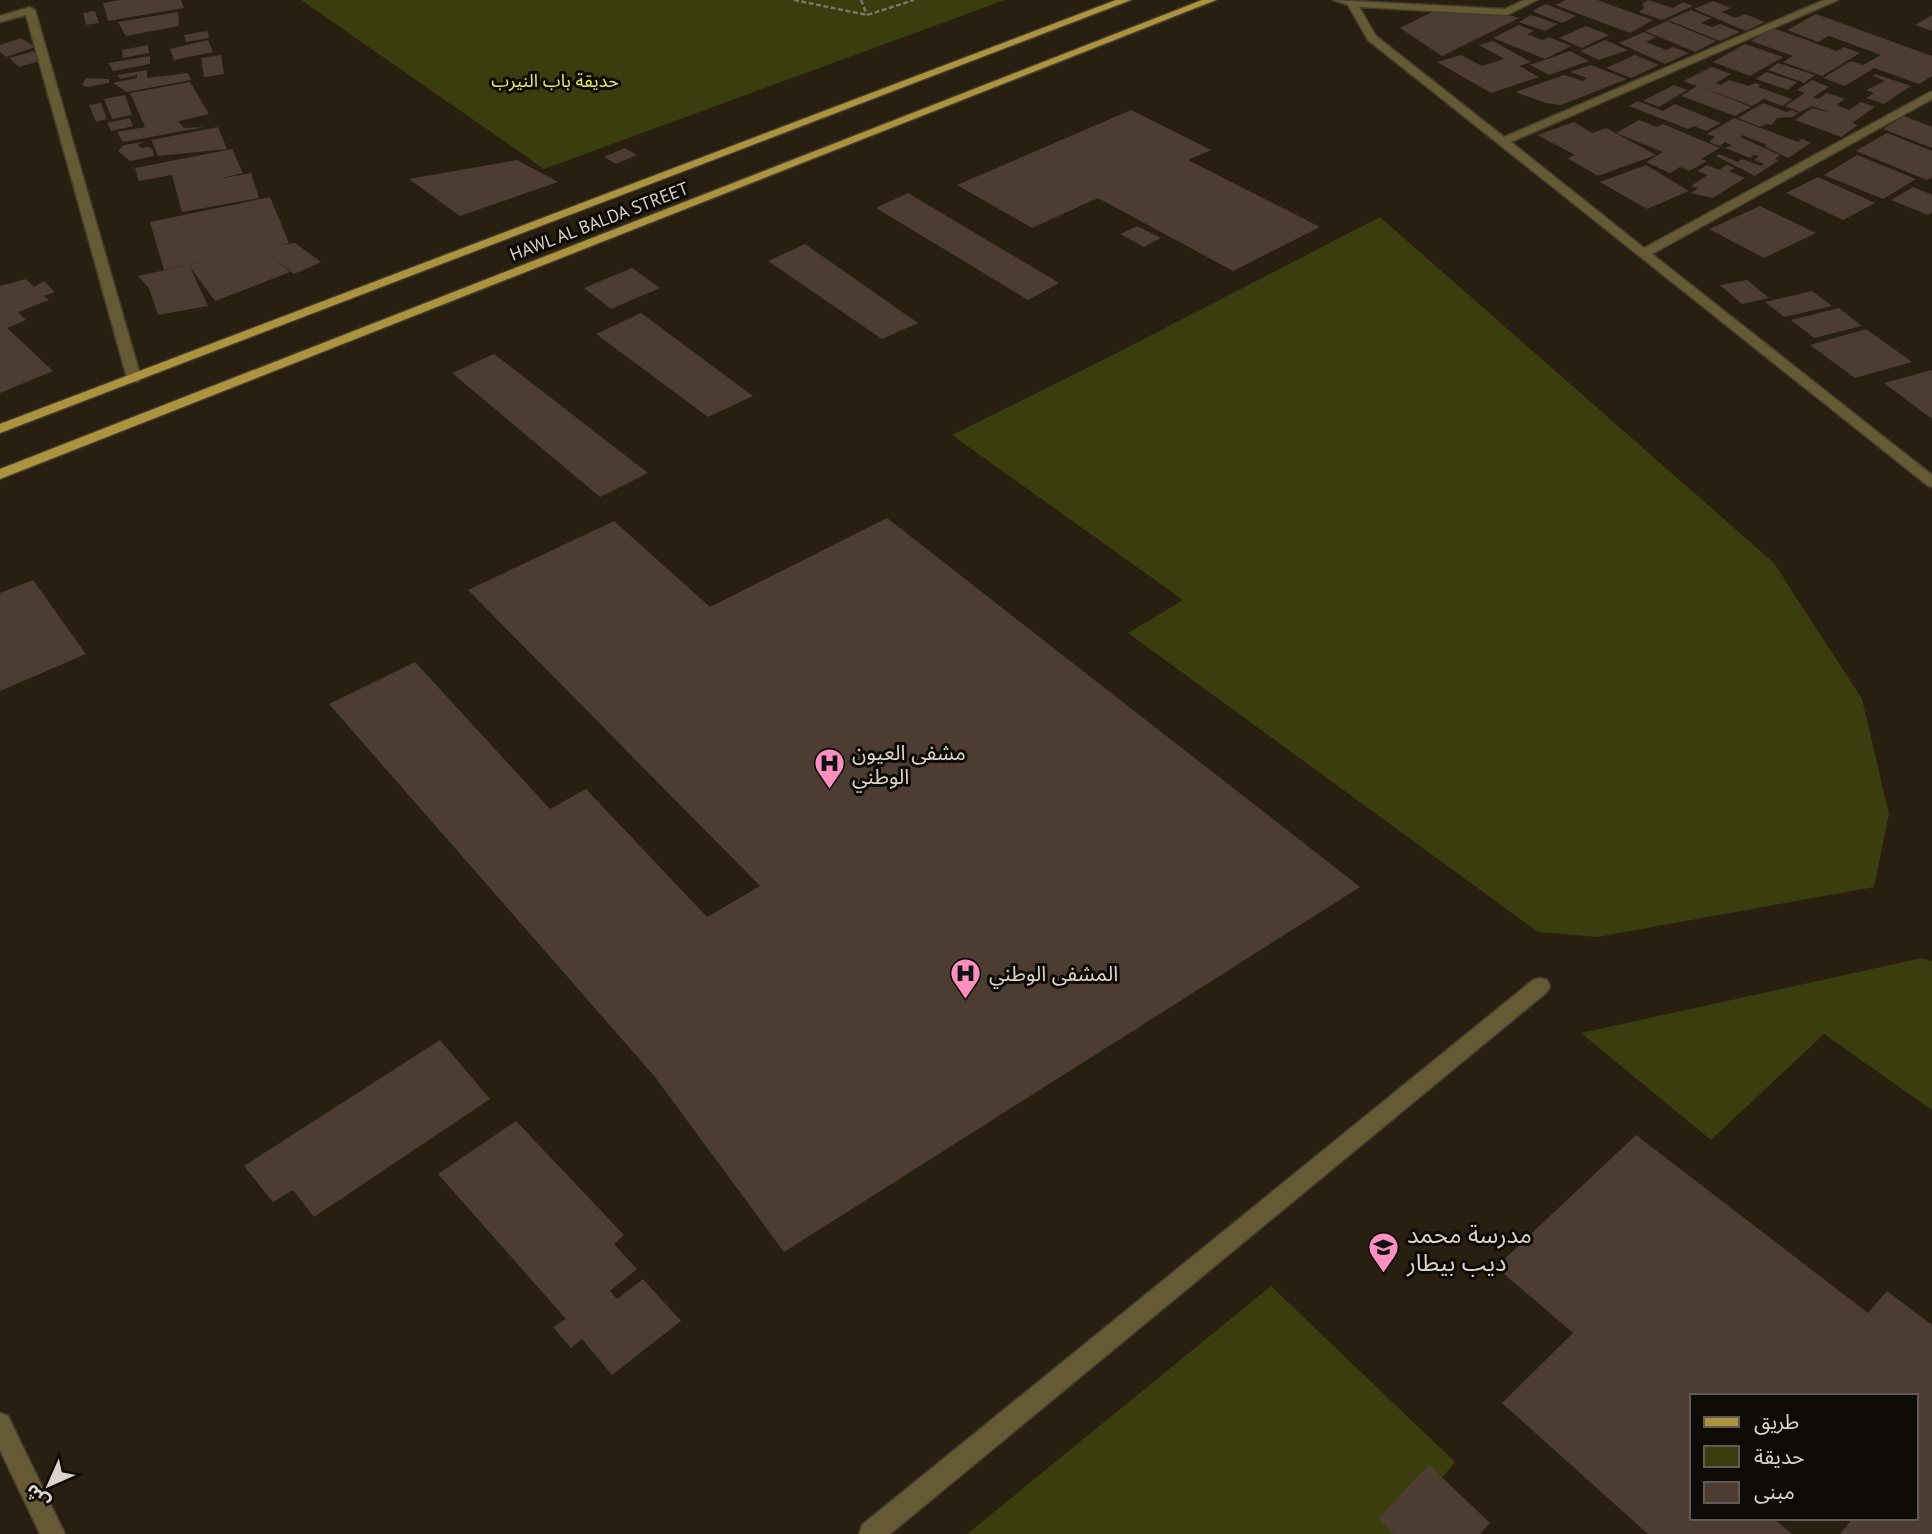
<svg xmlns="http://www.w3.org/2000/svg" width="1932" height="1534" font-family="'PT Sans','Noto Sans Arabic',sans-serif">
<rect width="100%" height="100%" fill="#281f11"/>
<!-- green -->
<g fill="#3a3d0d">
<polygon points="301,0 1005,0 544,169"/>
<polygon points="1380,217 1774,563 1862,699 1889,814 1874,887 1597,937 1538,932 1128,633 1183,600 952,435 1107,358"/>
<polygon points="1922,958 1932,961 1932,1110 1824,1034 1711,1140 1581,1033"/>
<polygon points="1271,1286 1455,1462 1395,1534 967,1534"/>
</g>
<!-- building -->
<g fill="#4c3c31">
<polygon points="120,0 181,0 184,8 108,21 103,3"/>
<polygon points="1566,0 1597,0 1653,20 1630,33 1555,5"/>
<polygon points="1648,0 1673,8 1683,2 1693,6 1662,20 1639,12 1644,8 1642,4"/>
<polygon points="1713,1 1731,8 1722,12 1735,18 1745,14 1765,22 1746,31 1694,9"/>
<polygon points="1546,4 1576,16 1562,23 1532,11"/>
<polygon points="1436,10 1505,14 1519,18 1442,56 1400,28"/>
<polygon points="1691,10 1711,18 1701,23 1712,27 1720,24 1740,32 1720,41 1668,20"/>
<polygon points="95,11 99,23 86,25 83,13"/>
<polygon points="178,12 179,26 126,36 118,22"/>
<polygon points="1816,14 1932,56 1932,76 1919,84 1874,68 1845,86 1823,78 1851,61 1863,65 1881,55 1829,36 1818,42 1787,30"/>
<polygon points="1531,15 1558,24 1545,31 1519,22"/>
<polygon points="1932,15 1932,31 1915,25"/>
<polygon points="1667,21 1716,41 1695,52 1645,31"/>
<polygon points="1519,25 1534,31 1527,34 1542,40 1549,37 1571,46 1545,59 1493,38"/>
<polygon points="1586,26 1609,35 1582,48 1559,38"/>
<polygon points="1773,28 1837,51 1844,47 1860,53 1822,76 1783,62 1793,56 1751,41"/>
<polygon points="207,31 209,38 186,42 184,35"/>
<polygon points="1644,32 1656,37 1646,42 1666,50 1673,47 1689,53 1665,64 1619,43"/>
<polygon points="21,38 35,47 6,57 0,52 0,45"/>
<polygon points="208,40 213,52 174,60 170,49"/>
<polygon points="1605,40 1628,50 1599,60 1580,51"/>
<polygon points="1493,41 1531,62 1519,66 1539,77 1491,93 1437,62 1461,55 1482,66 1504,59 1479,45"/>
<polygon points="1745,44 1783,57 1750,76 1713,62"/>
<polygon points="148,45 149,53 123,58 122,50"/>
<polygon points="34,51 43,60 19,67 9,58"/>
<polygon points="1570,51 1589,61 1549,75 1530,65"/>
<polygon points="221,55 224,74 204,77 201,58"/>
<polygon points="1635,55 1659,65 1631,78 1606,68"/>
<polygon points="150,56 150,64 113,71 108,63"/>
<polygon points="1778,63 1815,75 1804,83 1768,70"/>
<polygon points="1591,65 1627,79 1561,105 1546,103 1515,92 1564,75 1583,81 1587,78 1570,72"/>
<polygon points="1712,67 1731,74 1716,83 1721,85 1729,80 1749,86 1755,83 1761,85 1758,87 1792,99 1783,106 1764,99 1752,106 1698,86 1751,107 1735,116 1681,96 1697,86 1683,81"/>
<polygon points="147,70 147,78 188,73 191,80 127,92 113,83 137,78 137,75 120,79 117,75"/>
<polygon points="1766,72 1797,82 1788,90 1756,79"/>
<polygon points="1875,74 1911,86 1884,104 1866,98 1874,93 1866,90 1885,81 1873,76"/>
<polygon points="86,78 109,79 109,83 87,87 82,85"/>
<polygon points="1812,80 1829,87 1813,97 1818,99 1827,93 1845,99 1836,105 1849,110 1861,102 1875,107 1852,123 1858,125 1841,137 1795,120 1812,108 1832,113 1812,106 1800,112 1785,106 1805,93 1797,90"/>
<polygon points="190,82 209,114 171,123 178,121 184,128 205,127 123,142 117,132 145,127 130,93"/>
<polygon points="1674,85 1687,90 1659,107 1643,101"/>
<polygon points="125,95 132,115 112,119 104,99"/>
<polygon points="1638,101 1663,111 1675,104 1721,123 1706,131 1694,126 1688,129 1629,106"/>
<polygon points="101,103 107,119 96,122 89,105"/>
<polygon points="1763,103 1786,112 1792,110 1799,113 1792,117 1777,118 1772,125 1766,124 1760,127 1738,118"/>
<polygon points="1131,110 1211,150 1188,160 1320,227 1233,271 1098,198 1032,228 957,185"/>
<polygon points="1904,116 1932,127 1932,148 1883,129"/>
<polygon points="130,118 133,126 111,131 107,123"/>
<polygon points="1734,118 1798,142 1802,139 1811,143 1788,158 1764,146 1767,145 1742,135 1740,137 1780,155 1775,159 1779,160 1755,176 1716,156 1719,154 1738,162 1742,159 1761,166 1764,164 1754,160 1759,156 1754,155 1750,158 1725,148 1732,145 1725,142 1720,146 1709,142 1715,137 1707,134"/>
<polygon points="1639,120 1657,127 1663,124 1720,148 1701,159 1707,161 1689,171 1680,167 1670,173 1646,162 1663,152 1616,133"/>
<polygon points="1574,122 1592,133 1606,128 1656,155 1598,176 1567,158 1575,155 1537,135"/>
<polygon points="218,127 227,149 158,156 151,140"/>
<polygon points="1887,133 1932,151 1932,177 1927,180 1856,151"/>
<polygon points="144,142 138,145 142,148 149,147 153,150 154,156 130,161 118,151 124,145"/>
<polygon points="625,148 637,155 616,164 604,157"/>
<polygon points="232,149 243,173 218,179 251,173 259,198 182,212 172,175 139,181 135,168"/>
<polygon points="1857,155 1916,179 1883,199 1824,175"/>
<polygon points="517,160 558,182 460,216 409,179"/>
<polygon points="1646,165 1689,191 1647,209 1600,182"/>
<polygon points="1707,165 1719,170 1727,165 1735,168 1729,171 1745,178 1713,198 1690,193 1698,189 1691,186 1708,175 1697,171"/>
<polygon points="1818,177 1875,203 1843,220 1786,193"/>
<polygon points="1913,187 1932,195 1932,212 1928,215 1891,200"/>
<polygon points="908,193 1059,283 1028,300 876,208"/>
<polygon points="270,197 289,243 276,246 295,243 321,262 294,274 273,258 290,272 215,301 190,267 208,306 158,315 149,288 138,276 238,254 164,270 150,222"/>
<polygon points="1760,206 1816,233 1764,258 1709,229"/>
<polygon points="1137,226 1161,238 1144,247 1120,234"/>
<polygon points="805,244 918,323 882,339 768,261"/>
<polygon points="632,268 660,288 611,309 584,288"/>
<polygon points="26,279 34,287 44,281 55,292 44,296 49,300 18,312 26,320 7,328 53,371 0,393 0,286"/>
<polygon points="1747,280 1769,298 1742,304 1720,285"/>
<polygon points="1812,291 1832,306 1784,317 1765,302"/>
<polygon points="1839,308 1862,326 1814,338 1791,320"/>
<polygon points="641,313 753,396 708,417 596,334"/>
<polygon points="1866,329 1912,362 1855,378 1810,345"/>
<polygon points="494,354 648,473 600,497 452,373"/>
<polygon points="1932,370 1932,419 1884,383"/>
<polygon points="887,518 1360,887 784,1252 655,1077 329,704 415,662 550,809 586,789 707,917 760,886 468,590 614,521 710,607"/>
<polygon points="33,580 86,654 0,691 0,593"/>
<polygon points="440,1040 490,1099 314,1217 293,1190 273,1202 244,1166"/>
<polygon points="516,1121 624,1235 614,1244 637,1269 610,1291 617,1299 643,1279 681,1321 612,1375 582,1339 571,1348 553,1327 566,1319 438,1174"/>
<polygon points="1636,1135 1868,1313 1887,1291 1932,1325 1932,1534 1840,1534 1853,1518 1916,1518 1916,1396 1692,1396 1692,1518 1773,1518 1792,1534 1648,1534 1502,1403 1573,1333 1496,1267"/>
<polygon points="1429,1465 1490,1523 1480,1534 1394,1534 1378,1518"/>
</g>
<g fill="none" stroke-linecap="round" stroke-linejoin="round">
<defs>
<g id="service">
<polygon points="1540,978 1547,980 1550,986 1547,992 890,1534 859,1534 862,1525 1533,980"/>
<polygon points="0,1413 8,1416 65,1534 40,1534 0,1450"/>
</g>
<g id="minor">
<polygon points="1333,0 1505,9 1524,0 1537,0 1507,15 1359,7 1376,36 1504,137 1824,0 1838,0 1511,142 1644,248 1932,91 1932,99 1652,254 1932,475 1932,487 1927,485 1368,40 1348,5"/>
<polygon points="30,7 35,10 141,378 139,381 134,382 127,378 26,15 0,22 0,16"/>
</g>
<g id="primary">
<polygon points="1116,0 1131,0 0,433 0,424"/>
<polygon points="1202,0 1216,0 0,479 0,469"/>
</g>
</defs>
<!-- service casing -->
<use href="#service" stroke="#443c2f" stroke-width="3"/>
<!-- minor casing -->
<use href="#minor" stroke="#443c2f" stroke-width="3"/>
<!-- primary casing -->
<use href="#primary" stroke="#443c2f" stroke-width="3"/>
<!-- path -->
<g stroke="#7b7468" stroke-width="2.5" stroke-dasharray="5 2.5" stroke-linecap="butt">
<polyline points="794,0 867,15 914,0"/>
<polyline points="861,0 867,15"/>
</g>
<!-- service -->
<use href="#service" fill="#665a34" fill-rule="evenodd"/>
<!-- minor -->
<use href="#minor" fill="#665a34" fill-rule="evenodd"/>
<!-- primary -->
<use href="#primary" fill="#ac933e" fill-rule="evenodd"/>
</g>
<!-- icons -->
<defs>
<symbol id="hospital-pin" viewBox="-11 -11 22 30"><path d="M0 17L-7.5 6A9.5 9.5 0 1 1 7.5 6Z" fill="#fd8fc1" stroke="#0e0a05"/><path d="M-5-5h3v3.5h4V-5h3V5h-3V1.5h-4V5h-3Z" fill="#111"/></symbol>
<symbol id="school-pin" viewBox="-11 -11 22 30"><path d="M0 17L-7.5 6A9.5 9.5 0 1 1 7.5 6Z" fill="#fd8fc1" stroke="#0e0a05"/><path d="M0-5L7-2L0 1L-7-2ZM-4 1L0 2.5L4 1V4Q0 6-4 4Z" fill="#111"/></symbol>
</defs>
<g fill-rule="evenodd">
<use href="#hospital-pin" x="812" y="746" width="35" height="47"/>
<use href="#hospital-pin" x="948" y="956" width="35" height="47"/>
<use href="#school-pin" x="1366" y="1230" width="35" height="47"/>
</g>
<g text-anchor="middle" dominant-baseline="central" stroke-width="6" stroke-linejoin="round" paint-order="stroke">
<!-- far-park labels -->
<g font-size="18" fill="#e2ea64" stroke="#0e0a05">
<text x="555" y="80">حديقة باب النيرب</text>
</g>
<!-- far-street labels -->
<g font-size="18" fill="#dad4cb" stroke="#0e0a05">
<text transform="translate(599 221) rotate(-21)">HAWL AL BALDA STREET</text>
</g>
<!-- poi labels -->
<g font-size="21" fill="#dad4cb" stroke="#0e0a05" text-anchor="start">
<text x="852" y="752">مشفى العيون<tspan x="852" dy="24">الوطني</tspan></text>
<text x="989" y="973">المشفى الوطني</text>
</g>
<!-- near-poi labels -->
<g font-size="24" fill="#dad4cb" stroke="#0e0a05" text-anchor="start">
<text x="1407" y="1234">مدرسة محمد<tspan x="1407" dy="28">ديب بيطار</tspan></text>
</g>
</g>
<!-- legend -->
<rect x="1690" y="1394" width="228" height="126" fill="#0e0a05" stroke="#605b54" stroke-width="2"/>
<rect x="1704" y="1417" width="35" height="10" fill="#ac933e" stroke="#605b54" stroke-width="2"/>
<text x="1754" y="1429" font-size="21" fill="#dad4cb">طريق</text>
<rect x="1704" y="1446" width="35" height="21" fill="#3a3d0d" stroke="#605b54" stroke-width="2"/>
<text x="1754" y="1464" font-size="21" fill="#dad4cb">حديقة</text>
<rect x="1704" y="1482" width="35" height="21" fill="#4c3c31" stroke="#605b54" stroke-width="2"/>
<text x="1754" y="1499" font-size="21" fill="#dad4cb">مبنى</text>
<!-- north arrow -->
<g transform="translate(49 1485) rotate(225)" stroke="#0e0a05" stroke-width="5" paint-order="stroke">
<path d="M0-5L12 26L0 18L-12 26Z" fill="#dad4cb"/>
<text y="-10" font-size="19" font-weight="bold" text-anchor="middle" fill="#dad4cb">ش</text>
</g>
</svg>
